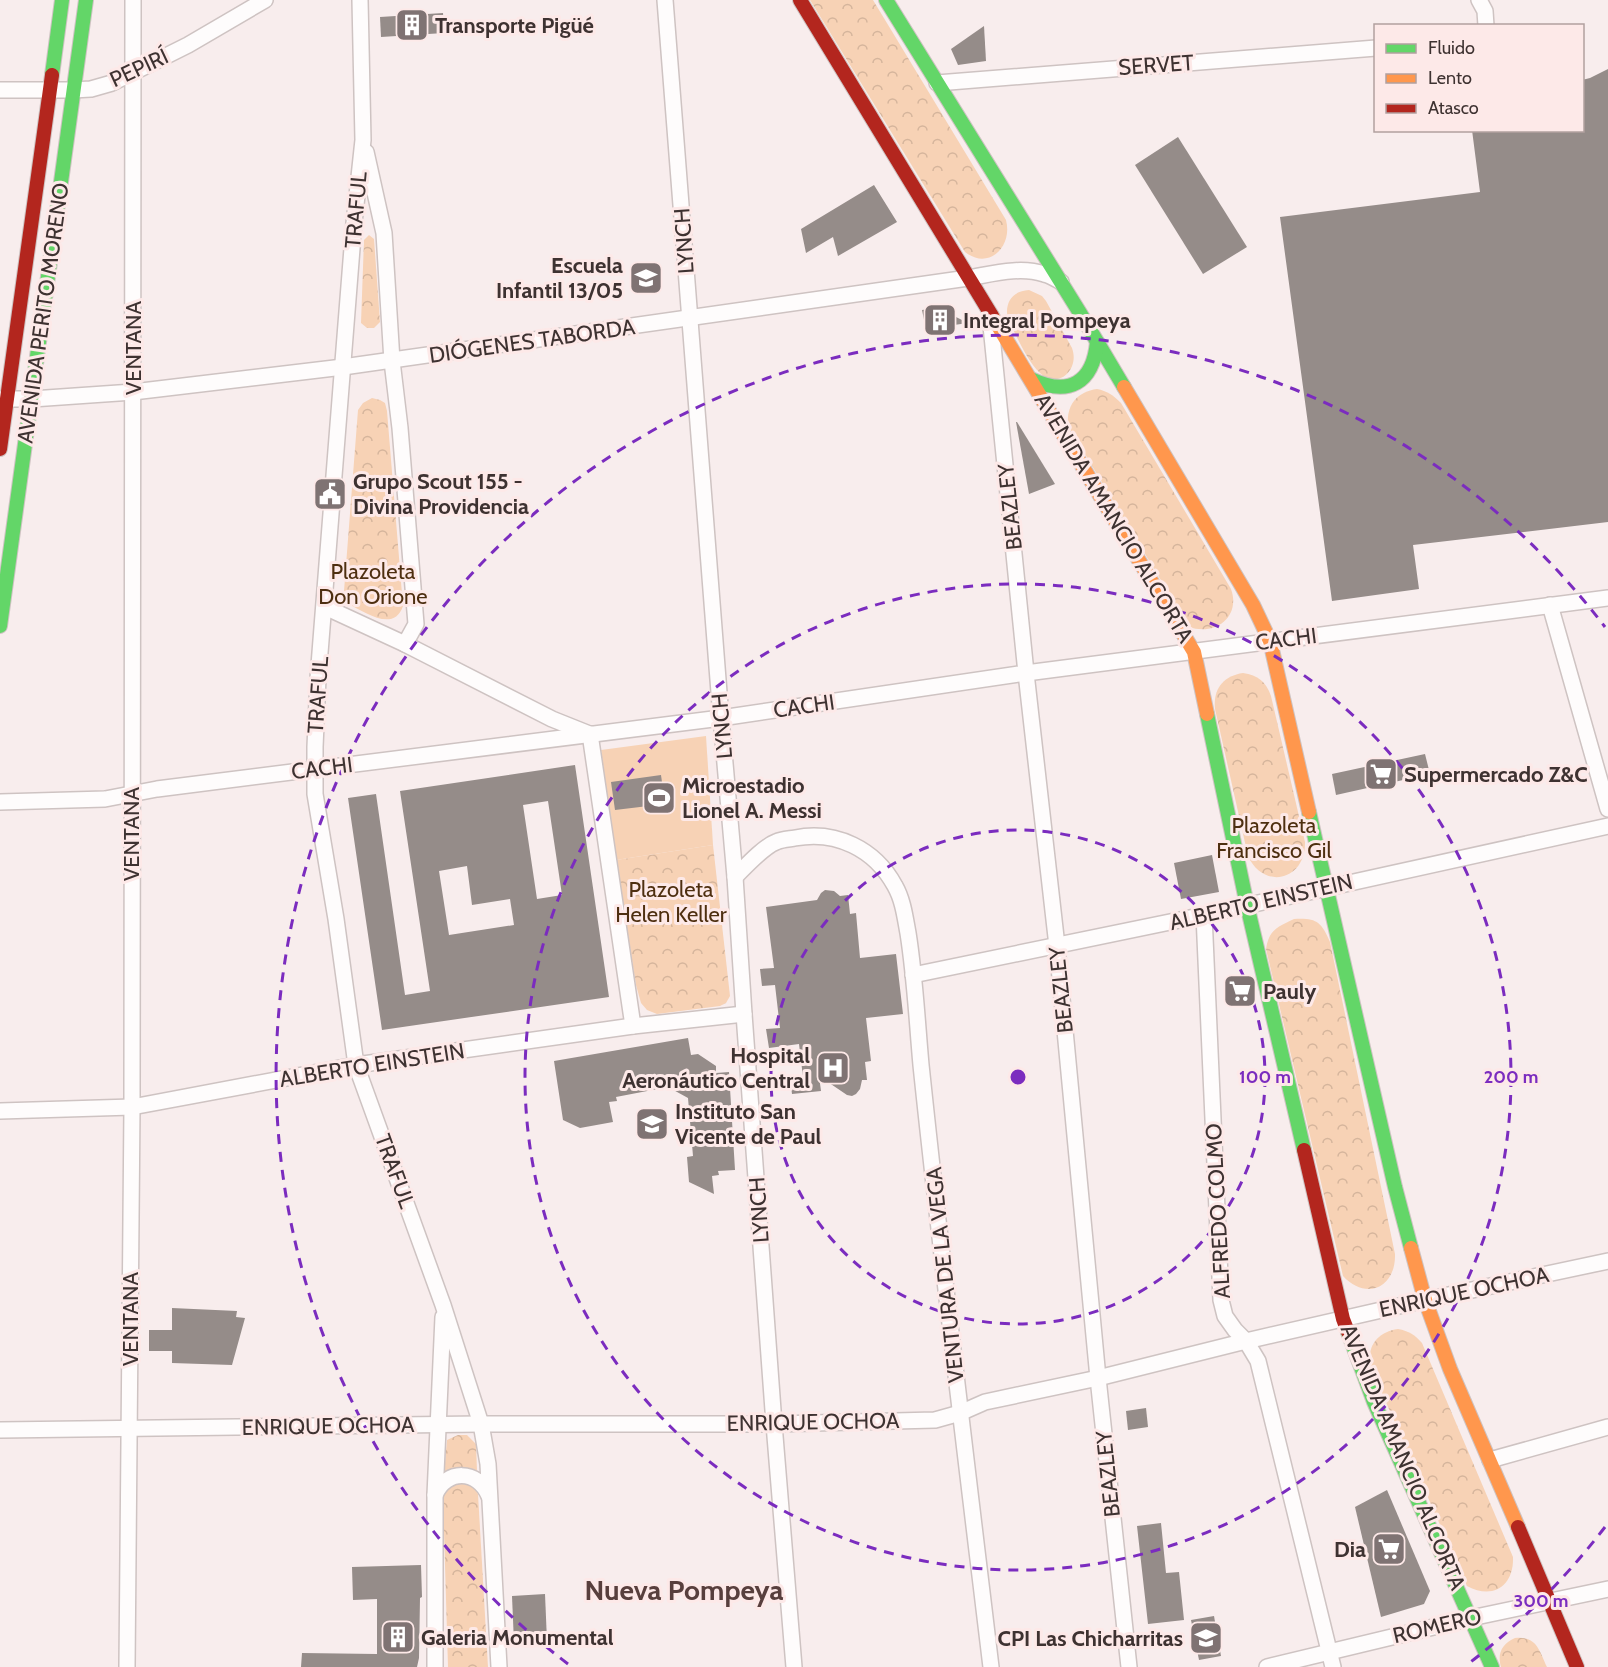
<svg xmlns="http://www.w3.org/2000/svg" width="1608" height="1667" font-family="Cabin,sans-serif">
<defs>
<pattern id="forest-crowns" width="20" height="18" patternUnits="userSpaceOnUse" patternTransform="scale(1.5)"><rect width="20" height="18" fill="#f7d2b5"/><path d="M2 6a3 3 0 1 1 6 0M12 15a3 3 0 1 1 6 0" fill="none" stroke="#d5b59c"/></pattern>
</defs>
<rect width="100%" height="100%" fill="#f8eded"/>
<!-- forest -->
<g fill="url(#forest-crowns)">
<path d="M 810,0 L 873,0 L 1006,220 C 1013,246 989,271 965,252 Z"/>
<polygon points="369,235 374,239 380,322 374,328 367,328 361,323 364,240"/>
<path d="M 1029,290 L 1042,296 L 1046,301 L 1072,348 C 1080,370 1058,390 1040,373 C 1027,361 1017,336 1008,320 C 1004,303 1012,291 1029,290 Z"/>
<path d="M 1097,389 C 1107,391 1113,395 1121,403 L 1231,589 C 1241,617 1215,636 1189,627 L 1068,426 C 1066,406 1076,392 1097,389 Z"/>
<path d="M 372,398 L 380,400 L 385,403 L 387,411 L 403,606 C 394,633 365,612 348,604 L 344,591 L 358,410 L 363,403 Z"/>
<path d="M 1243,673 C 1258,675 1266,682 1271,696 L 1305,842 C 1306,880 1264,891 1248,856 L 1215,709 C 1213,689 1223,676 1243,673 Z"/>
<polygon points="713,845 730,996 726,1003 720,1006 657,1014 647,1010 641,1003 636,985 616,860"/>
<path d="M 1294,919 C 1316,918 1321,921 1330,942 L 1395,1254 C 1396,1288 1366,1301 1343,1276 L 1266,949 C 1269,930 1277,927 1294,919 Z"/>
<path d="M 1398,1329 C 1409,1331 1415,1335 1422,1343 L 1513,1557 C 1514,1586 1493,1600 1467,1586 L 1370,1366 C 1367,1345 1378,1332 1398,1329 Z"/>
<polygon points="458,1435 467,1435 476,1444 477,1471 463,1468 444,1474 447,1440"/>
<polygon points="460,1482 472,1485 478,1494 488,1667 448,1667 443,1497 449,1486"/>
<path d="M 1515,1638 C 1537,1636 1539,1650 1547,1667 L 1501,1667 C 1497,1653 1502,1644 1515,1638 Z"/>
</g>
<!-- pitch -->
<polygon fill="#f7d2b5" points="706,736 713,845 616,860 601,750"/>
<!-- building -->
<g fill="#958c89" fill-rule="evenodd">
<polygon points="443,13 444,33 381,37 380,17"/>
<polygon points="984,26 986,61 958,65 951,49"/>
<polygon points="1608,69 1608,522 1413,545 1419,589 1332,601 1280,217 1480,192 1472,130 1582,130 1582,80 1590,78"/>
<polygon points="1178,137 1247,247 1203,274 1135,165"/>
<polygon points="874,185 897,222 838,256 833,237 806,253 801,229"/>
<polygon points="938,308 968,323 926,329 922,310"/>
<polygon points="1016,422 1017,422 1055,484 1029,494"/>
<polygon points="1425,754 1430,774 1336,795 1332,774"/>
<path d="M 575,765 L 609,997 L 382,1030 L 348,798 L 376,794 L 405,995 L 430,991 L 400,791 ZM 548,801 L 562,895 L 537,899 L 523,805 ZM 467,866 L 472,905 L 510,899 L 514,925 L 449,935 L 439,871 Z"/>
<polygon points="661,775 665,804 615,810 611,782"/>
<polygon points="1212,855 1219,892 1181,899 1174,863"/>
<polygon points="825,890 834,891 840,896 848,895 850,914 856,913 860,958 896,954 903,1014 866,1018 871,1061 865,1062 867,1080 862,1080 860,1089 856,1094 852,1096 847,1095 819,1076 821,1091 792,1094 790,1078 803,1077 799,1044 769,1048 766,1029 780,1028 775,985 762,986 760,969 774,968 766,907 817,900 821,893"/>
<polygon points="688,1038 691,1055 698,1054 716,1066 716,1073 729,1072 735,1170 718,1171 719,1175 712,1176 714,1194 689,1182 687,1157 693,1156 688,1098 668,1087 616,1097 617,1101 609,1102 613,1122 580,1128 563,1120 554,1061"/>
<polygon points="172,1308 237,1311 236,1317 245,1318 232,1365 172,1363 172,1351 149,1351 149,1330 172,1330"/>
<polygon points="1146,1408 1148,1427 1128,1430 1126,1411"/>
<polygon points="1387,1490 1430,1591 1424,1604 1381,1617 1355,1507"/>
<polygon points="1161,1523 1166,1573 1179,1572 1184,1620 1148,1624 1137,1526"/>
<polygon points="421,1565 422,1597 420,1598 419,1658 417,1667 301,1667 302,1653 377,1654 377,1599 353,1600 352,1567"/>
<polygon points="545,1594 547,1641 514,1643 512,1596"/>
<polygon points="1214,1616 1221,1656 1199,1660 1191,1620"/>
</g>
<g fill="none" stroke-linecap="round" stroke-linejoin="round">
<defs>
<g id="street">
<polyline points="360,0 363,140 354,223 318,678 315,747 315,794 336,919 356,1065 443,1305 481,1424 488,1464 499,1667"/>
<polyline points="665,0 721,718 735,877 744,1014 774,1424 794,1667"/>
<polyline points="1479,0 1485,11 1486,26"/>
<polyline points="937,83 1376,48"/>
<polyline points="0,90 73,90 91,89 112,83 188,45 265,0"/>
<polyline points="366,152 384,233 392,361 400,428 416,624 405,644"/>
<polyline points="990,316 1026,673 1057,946 1098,1378 1129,1667"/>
<path d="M 0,399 L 32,399 L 133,392 L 343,367 L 968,278 C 992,274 1020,266 1044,274 C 1050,275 1056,279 1061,282"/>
<polyline points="1550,605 1608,809"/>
<polyline points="325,607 405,644 552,719 587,733"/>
<polyline points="590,734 633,1026"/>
<polyline points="0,802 105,799 157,789 721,718 1026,673 1608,598"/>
<path d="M 735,877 C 745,867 763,847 776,842 C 782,839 790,839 795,838 C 836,830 875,849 895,886 C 903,900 905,917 908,933 C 915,977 917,1021 921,1065 C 942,1266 967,1467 991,1667"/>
<polyline points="1204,915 1221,1300 1225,1316 1235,1330 1246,1341 1258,1361 1333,1667"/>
<polyline points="913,975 1204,915 1608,826"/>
<polyline points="0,1111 132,1107 356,1065 633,1026 744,1014"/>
<polyline points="0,1430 481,1424 774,1424 935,1420 960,1413 985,1402 1098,1378 1246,1341 1425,1300 1608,1261"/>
<polyline points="1490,1460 1608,1427"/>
<path d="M 435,1495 C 446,1469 478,1469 489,1496"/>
<polyline points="127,1667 132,1107 133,0"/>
<polyline points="435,1667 435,1495 443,1317"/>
<polyline points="1267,1667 1471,1618 1608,1589"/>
</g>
<g id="fast">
<polyline points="886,0 1080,313 1124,387"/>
<polyline points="52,75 62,0"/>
<path d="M 1031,379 C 1069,397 1093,383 1097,342"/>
<polyline points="0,626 86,0"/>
<polyline points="1207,714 1247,905 1304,1150"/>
<polyline points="1309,812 1395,1187 1411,1248"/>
<polyline points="1348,1332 1374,1402 1492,1667"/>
</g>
<g id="slow">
<polyline points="992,316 1194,652 1207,714"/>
<polyline points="1124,387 1253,605 1270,641 1309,812"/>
<polyline points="1411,1248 1425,1300 1450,1369 1518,1527"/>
</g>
<g id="jam">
<polyline points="800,0 992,316"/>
<polyline points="0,449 52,75"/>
<polyline points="1304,1150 1343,1319 1348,1332"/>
<polyline points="1518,1527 1577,1667"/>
</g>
</defs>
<!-- street casing -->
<use href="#street" stroke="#cec3c2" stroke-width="18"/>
<!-- fast casing -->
<use href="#fast" stroke="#cec3c2" stroke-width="16"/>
<!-- slow casing -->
<use href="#slow" stroke="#cec3c2" stroke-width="16"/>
<!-- jam casing -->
<use href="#jam" stroke="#cec3c2" stroke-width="16"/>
<!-- street -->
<use href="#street" stroke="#fefcfc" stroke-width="15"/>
<!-- fast -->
<use href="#fast" stroke="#63d668" stroke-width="14"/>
<!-- slow -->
<use href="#slow" stroke="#ff974d" stroke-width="14"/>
<!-- jam -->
<use href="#jam" stroke="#b3261e" stroke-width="14"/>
</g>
<!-- distance rings -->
<g fill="none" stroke="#7b2cbf" stroke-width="3" stroke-dasharray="10 8">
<circle cx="1018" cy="1077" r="247"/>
<circle cx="1018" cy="1077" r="493"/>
<path d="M1605 1527A740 740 0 0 1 1468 1664M568 1664A740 740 0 1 1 1605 627"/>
</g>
<!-- icons -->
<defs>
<symbol id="building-square" viewBox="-11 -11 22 22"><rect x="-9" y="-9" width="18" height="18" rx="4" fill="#7f7373" stroke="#fde9e8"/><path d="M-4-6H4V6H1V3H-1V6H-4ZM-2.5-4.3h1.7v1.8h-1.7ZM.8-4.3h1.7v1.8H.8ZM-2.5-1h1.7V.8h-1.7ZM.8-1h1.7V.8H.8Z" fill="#fff"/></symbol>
<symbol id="school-square" viewBox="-11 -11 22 22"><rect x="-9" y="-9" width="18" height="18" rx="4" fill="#7f7373" stroke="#fde9e8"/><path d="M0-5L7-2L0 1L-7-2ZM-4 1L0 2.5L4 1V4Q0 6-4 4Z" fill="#fff"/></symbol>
<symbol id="civic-square" viewBox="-11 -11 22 22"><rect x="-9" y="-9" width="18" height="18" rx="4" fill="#7f7373" stroke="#fde9e8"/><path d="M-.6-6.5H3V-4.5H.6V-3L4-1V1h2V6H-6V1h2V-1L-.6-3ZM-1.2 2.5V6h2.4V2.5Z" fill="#fff"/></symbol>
<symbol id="supermarket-square" viewBox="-11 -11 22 22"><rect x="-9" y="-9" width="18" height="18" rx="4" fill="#7f7373" stroke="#fde9e8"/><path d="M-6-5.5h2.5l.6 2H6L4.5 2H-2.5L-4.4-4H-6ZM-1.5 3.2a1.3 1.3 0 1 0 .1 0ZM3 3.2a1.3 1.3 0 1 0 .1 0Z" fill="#fff"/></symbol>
<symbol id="stadium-square" viewBox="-11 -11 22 22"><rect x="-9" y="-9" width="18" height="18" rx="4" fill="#7f7373" stroke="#fde9e8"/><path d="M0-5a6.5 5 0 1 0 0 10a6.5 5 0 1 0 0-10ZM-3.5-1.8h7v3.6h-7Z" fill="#fff"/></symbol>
<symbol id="hospital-square" viewBox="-11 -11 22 22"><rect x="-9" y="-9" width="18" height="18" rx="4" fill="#7f7373" stroke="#fde9e8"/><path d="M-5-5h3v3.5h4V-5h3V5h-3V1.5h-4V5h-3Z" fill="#fff"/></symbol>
</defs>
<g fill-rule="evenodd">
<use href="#building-square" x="393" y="6" width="38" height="38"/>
<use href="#school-square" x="627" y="259" width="38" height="38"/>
<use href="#building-square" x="921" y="301" width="38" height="38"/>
<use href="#civic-square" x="311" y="475" width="38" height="38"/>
<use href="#supermarket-square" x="1362" y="755" width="38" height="38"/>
<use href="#stadium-square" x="640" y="779" width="38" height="38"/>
<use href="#supermarket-square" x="1221" y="972" width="38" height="38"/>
<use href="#hospital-square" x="814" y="1049" width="38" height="38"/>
<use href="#school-square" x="633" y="1105" width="38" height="38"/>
<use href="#supermarket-square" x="1370" y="1530" width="38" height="38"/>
<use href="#building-square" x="379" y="1618" width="38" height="38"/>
<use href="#school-square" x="1187" y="1619" width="38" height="38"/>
</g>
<g text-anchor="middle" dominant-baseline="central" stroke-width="6" stroke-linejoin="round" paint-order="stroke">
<!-- poi labels -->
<g font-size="22" font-weight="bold" fill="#3e3231" stroke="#fde9e8" text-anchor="start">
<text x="435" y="25">Transporte Pigüé</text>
<text x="623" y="265" text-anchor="end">Escuela<tspan x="623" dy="25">Infantil 13/05</tspan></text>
<text x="963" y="320">Integral Pompeya</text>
<text x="353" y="481">Grupo Scout 155 -<tspan x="353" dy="25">Divina Providencia</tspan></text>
<text x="1404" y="774">Supermercado Z&amp;C</text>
<text x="682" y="785">Microestadio<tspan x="682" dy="25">Lionel A. Messi</tspan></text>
<text x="1263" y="991">Pauly</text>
<text x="810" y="1055" text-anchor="end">Hospital<tspan x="810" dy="25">Aeronáutico Central</tspan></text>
<text x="675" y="1111">Instituto San<tspan x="675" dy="25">Vicente de Paul</tspan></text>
<text x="1366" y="1549" text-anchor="end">Dia</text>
<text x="421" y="1637">Galeria Monumental</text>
<text x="1183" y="1638" text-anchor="end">CPI Las Chicharritas</text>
</g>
<!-- street labels -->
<g font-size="22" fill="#3e3231" stroke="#fde9e8">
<text transform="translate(1156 65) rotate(-4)">SERVET</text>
<text transform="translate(139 68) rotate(-25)">PEPIRÍ</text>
<text transform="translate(356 210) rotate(-85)">TRAFUL</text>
<text transform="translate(684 241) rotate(-94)">LYNCH</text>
<text transform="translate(43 313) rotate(-82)">AVENIDA PERITO MORENO</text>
<text transform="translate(532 341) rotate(-8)">DIÓGENES TABORDA</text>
<text transform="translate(133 348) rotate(-90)">VENTANA</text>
<text transform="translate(1010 507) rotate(-96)">BEAZLEY</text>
<text transform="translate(1114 518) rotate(59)">AVENIDA AMANCIO ALCORTA</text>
<text transform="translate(1286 639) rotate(-7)">CACHI</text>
<text transform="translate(318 695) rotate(-86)">TRAFUL</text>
<text transform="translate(804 706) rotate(-8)">CACHI</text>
<text transform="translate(722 726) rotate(-95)">LYNCH</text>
<text transform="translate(322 768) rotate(-7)">CACHI</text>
<text transform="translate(131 834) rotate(-90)">VENTANA</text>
<text transform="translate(1261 902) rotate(-13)">ALBERTO EINSTEIN</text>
<text transform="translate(1061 990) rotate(-96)">BEAZLEY</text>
<text transform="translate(372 1065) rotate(-9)">ALBERTO EINSTEIN</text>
<text transform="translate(395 1171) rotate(70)">TRAFUL</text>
<text transform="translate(759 1210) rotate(-94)">LYNCH</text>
<text transform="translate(1218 1211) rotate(-93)">ALFREDO COLMO</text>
<text transform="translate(945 1275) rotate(-96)">VENTURA DE LA VEGA</text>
<text transform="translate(1464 1292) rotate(-12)">ENRIQUE OCHOA</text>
<text transform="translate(130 1319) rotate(-90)">VENTANA</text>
<text transform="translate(813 1422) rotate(-1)">ENRIQUE OCHOA</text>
<text transform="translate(328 1426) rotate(-1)">ENRIQUE OCHOA</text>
<text transform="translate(1403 1457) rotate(67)">AVENIDA AMANCIO ALCORTA</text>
<text transform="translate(1108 1474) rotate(-96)">BEAZLEY</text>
<text transform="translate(1437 1626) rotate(-13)">ROMERO</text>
</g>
<!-- park labels -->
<g font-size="22" fill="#4e2f10" stroke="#fde9e8">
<text x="373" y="571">Plazoleta<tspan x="373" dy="25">Don Orione</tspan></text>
<text x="1274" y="825">Plazoleta<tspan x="1274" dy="25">Francisco Gil</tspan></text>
<text x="671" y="889">Plazoleta<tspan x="671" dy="25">Helen Keller</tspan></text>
</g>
<!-- district labels -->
<g font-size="28" font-weight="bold" fill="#583f3d" stroke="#fde9e8">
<text x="684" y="1590">Nueva Pompeya</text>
</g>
</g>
<circle cx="1018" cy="1077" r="9" fill="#7b2cbf" stroke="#fde9e8" stroke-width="3"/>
<g font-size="18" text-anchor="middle" font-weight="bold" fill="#7b2cbf" stroke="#fde9e8" stroke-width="6" stroke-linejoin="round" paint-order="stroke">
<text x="1265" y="1083">100 m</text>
<text x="1511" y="1083">200 m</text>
<text x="1541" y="1607">300 m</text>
</g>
<!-- legend -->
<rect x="1374" y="24" width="210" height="108" fill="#fde9e8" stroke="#b1a09f" stroke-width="1.5"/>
<rect x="1386" y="44" width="30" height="9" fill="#63d668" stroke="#b1a09f" stroke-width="1.5"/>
<text x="1428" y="54" font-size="18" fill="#3e3231">Fluido</text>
<rect x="1386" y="74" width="30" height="9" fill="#ff974d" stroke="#b1a09f" stroke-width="1.5"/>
<text x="1428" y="84" font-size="18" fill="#3e3231">Lento</text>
<rect x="1386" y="104" width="30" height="9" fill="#b3261e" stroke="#b1a09f" stroke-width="1.5"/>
<text x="1428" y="114" font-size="18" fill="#3e3231">Atasco</text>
</svg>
